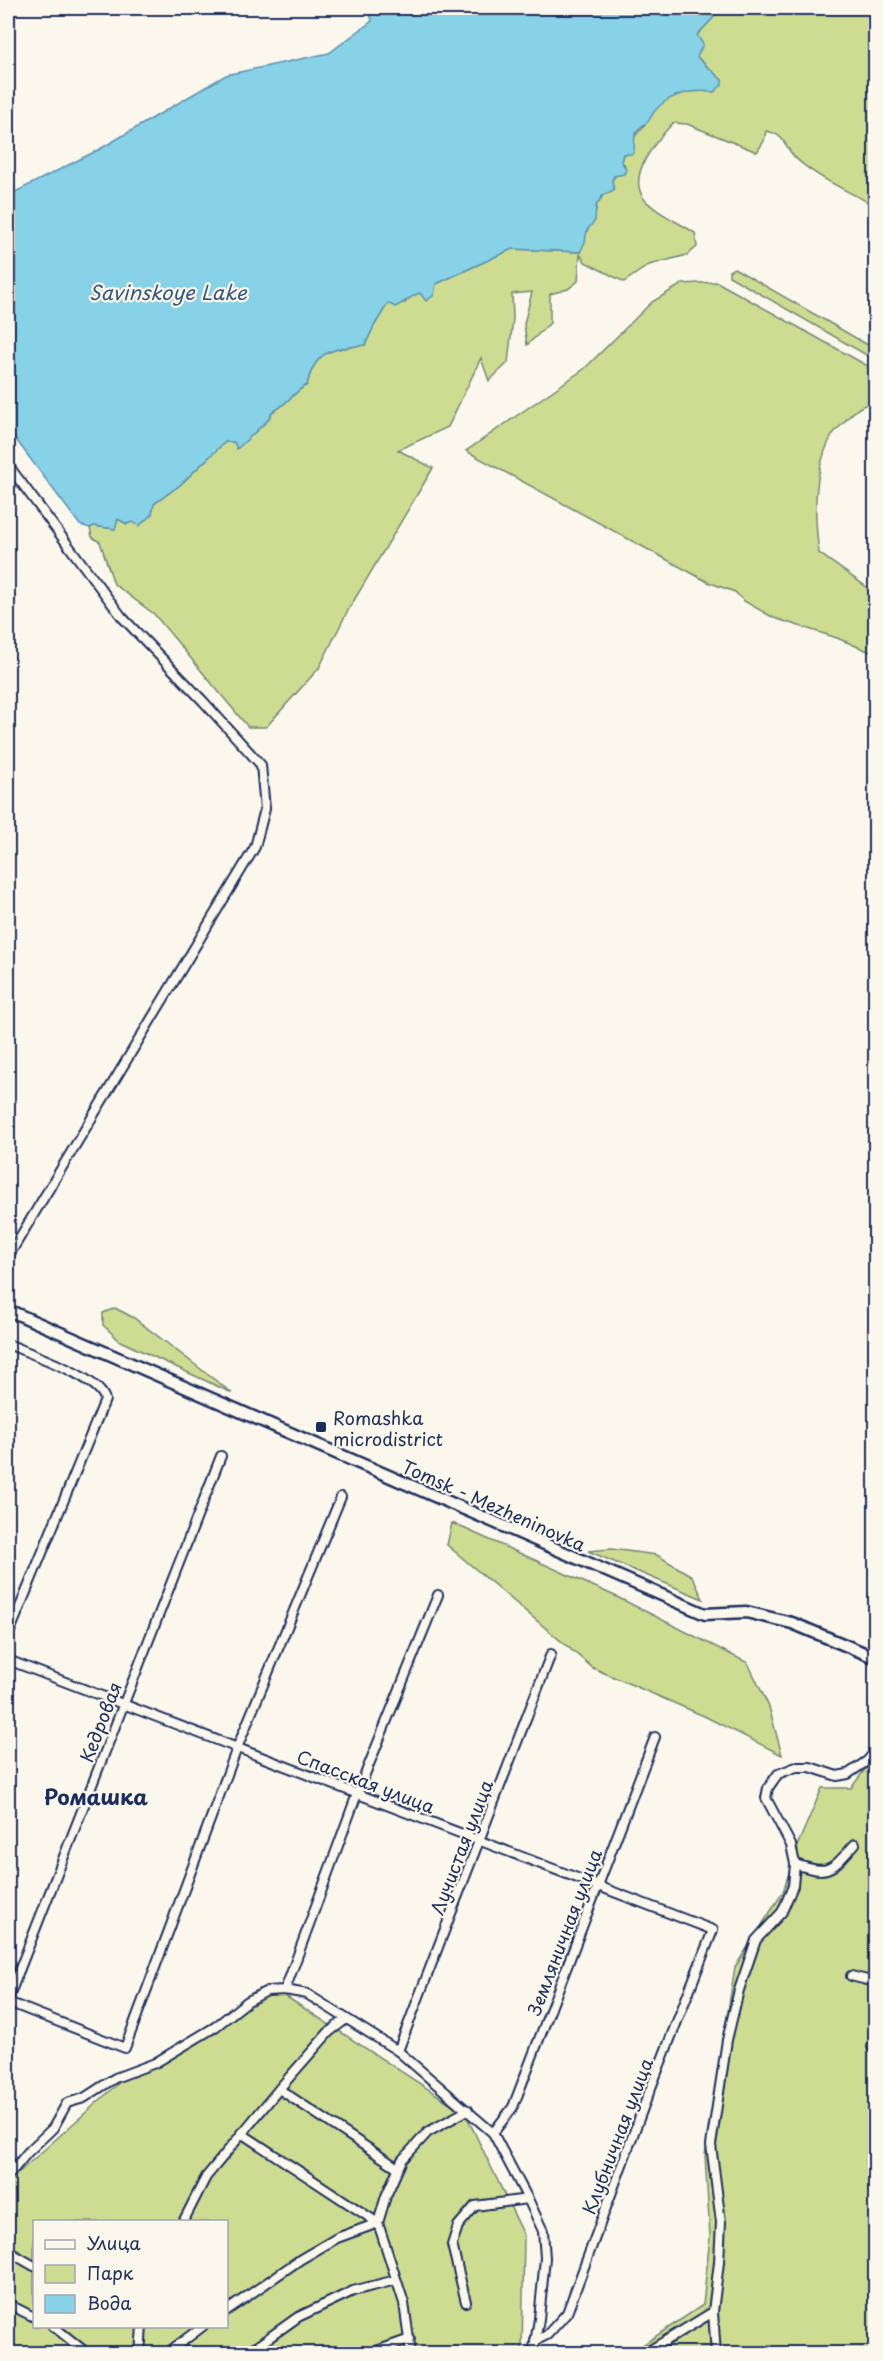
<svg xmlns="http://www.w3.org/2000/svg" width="883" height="2361" font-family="'Playpen Sans',sans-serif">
<rect width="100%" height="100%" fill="#fbf7ec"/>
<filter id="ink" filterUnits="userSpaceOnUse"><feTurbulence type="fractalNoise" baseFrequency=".0167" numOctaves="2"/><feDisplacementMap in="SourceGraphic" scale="12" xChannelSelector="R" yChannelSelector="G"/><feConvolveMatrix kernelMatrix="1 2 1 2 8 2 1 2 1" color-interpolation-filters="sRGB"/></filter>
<g filter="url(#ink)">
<!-- green -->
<g fill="#cddc90" stroke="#748677" stroke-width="1.5" fill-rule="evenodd">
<path d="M 716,8 L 875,8 L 875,206 C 854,194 807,173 792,154 C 783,142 783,134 766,131 L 764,141 L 757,152 L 687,124 L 673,123 C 657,140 625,176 645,200 C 658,214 680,223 695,233 L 697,247 L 687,255 L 649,265 L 624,282 L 585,262 L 580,254 L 578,281 L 568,289 L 550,294 L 550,323 L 527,345 L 524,324 L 532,292 L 512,294 L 513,318 L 508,363 L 489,381 L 481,358 L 448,427 L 398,450 L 433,468 L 347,612 L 319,668 L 266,727 L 248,727 L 154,614 L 114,584 L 100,542 L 92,537 L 90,528 L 94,526 L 115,529 L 118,519 L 127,524 L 180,485 L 225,442 L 234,442 L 237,448 L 268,420 L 272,412 C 286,406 294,391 307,385 C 315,349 333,349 365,345 L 374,326 L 388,303 L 405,303 L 412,295 L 420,293 L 426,300 L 436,284 L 512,249 L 580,252 C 583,246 584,240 586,234 C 589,223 597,218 596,206 L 603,195 L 612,192 L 612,180 L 625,165 L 621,161 C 624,147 637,134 646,123 C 649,119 650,114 653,110 C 670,94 691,89 714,92 L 722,80 L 697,57 L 696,36 L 713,18 Z"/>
<polygon points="734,268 875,349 875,360 729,276 729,271"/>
<path d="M 717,282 L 875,370 L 875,403 C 861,404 854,411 845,421 C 840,427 833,432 830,439 C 813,474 814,515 819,553 L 875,593 L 875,654 L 837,638 L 774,618 L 744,601 L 735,592 L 708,582 L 466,451 L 584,369 L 652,302 L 682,284 Z"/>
<polygon points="115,1308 134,1318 232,1393 120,1341 103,1325 103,1313"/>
<polygon points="452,1523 615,1596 748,1663 769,1707 782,1755 704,1716 593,1668 447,1545"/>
<polygon points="611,1549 657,1555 692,1576 703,1599 588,1551"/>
<polygon points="875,1763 875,2353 629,2354 703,2305 710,2236 705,2155 735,1967 783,1892 797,1846 822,1788 851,1788 869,1764"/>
<path d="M 276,1990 L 465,2113 L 524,2235 L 522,2353 L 8,2353 L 8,2182 L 121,2081 ZM 34,2222 L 226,2222 L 226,2326 L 34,2326 Z"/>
</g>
<!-- water -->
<path fill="#87d2e7" stroke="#5c91b0" stroke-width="1.5" d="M 369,8 L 716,8 L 713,18 L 697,35 L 703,44 L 697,57 L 722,80 L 722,85 L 714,92 C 687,89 661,96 649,120 C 647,124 645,123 642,126 C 632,133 635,142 634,152 L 632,154 L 623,154 L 621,161 L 626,169 L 624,174 L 614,176 L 612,180 L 614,190 L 603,195 L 596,206 L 595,221 L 587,230 L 585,242 L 580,252 L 512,249 L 436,284 L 434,295 L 426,301 L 420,293 C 410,296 405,303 395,307 L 388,303 L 374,326 L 365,345 C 333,349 315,349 307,385 C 294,391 286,406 272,412 L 268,420 L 237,449 L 234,442 L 225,442 L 180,485 L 154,504 L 152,514 L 139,526 L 133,522 L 127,524 L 118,519 L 115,529 L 94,526 L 90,528 L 80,525 L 8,429 L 8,199 L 13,193 L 100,149 L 226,75 L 329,53 L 372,21 Z"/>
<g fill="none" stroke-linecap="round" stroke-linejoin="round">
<defs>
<g id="street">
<polyline points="8,465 122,617 203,701 261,765 265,809 255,847 8,1257"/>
<path d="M 8,1344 C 30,1354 101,1377 105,1400 L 8,1636"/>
<polyline points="8,1660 713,1930 643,2108 567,2313 547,2335 535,2341"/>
<path d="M 795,1864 C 830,1876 831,1870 855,1844"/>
<polyline points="851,1976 867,1980 876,1977"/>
<polyline points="285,1990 357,1794 438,1595"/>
<polyline points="8,1999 221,1456"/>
<polyline points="8,2002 125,2048 237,1748 341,1497"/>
<polyline points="872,2047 876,2046"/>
<polyline points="398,2051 551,1654"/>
<polyline points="279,2089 398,2168"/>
<polyline points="241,2133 378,2223"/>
<polyline points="493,2133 513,2107 655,1737"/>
<polyline points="8,2176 28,2152 53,2128 67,2103 84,2098 115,2078 155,2063 215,2027 248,2001 267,1991 285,1990 307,1994 398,2051 493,2133 528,2199 543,2231 545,2258 539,2319 533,2354"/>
<polyline points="183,2222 206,2177 279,2089 329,2032 345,2020"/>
<polyline points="8,2251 34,2266"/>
<polyline points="466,2302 452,2245 458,2226 475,2206 528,2199"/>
<polyline points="8,2304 34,2317"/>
<polyline points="226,2311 301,2259 337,2238 378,2223"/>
<polyline points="713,2312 716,2354"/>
<polyline points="53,2326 88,2354"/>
<polyline points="140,2354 142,2326"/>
<polyline points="166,2354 203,2326"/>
<polyline points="246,2354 298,2317 353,2291 396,2280"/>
<polyline points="368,2354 410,2339"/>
<polyline points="411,2354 404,2303 378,2223 386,2196 402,2160 428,2132 468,2110"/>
<polyline points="644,2354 713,2312 719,2262 721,2222 711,2145 727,2040 739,1990 756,1940 782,1912 793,1886 795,1864 791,1845 766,1798 768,1788 778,1774 796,1767 810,1767 837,1776 848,1774 867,1761 876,1751"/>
</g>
<polyline id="secondary" points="8,1310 705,1614 746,1612 792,1623 876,1658"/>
</defs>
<!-- street casing -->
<use href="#street" stroke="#1b2f5e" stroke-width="12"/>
<!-- secondary casing -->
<use href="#secondary" stroke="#1b2f5e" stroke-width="15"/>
<!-- street -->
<use href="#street" stroke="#fbf7ec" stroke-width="8"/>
<!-- secondary -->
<use href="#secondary" stroke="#fbf7ec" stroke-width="10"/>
</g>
</g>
<!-- markers -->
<rect fill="#1b2f5e" stroke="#fbf7ec" stroke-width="2" x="315" y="1421" width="12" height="12" rx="3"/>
<g text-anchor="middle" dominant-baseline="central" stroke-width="4.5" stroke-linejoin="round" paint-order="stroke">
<!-- poi labels -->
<g font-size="18" fill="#1b2f5e" stroke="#fbf7ec" text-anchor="start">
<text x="333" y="1417">Romashka<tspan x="333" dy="21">microdistrict</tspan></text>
</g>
<!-- street labels -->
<g font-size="18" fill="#1b2f5e" stroke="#fbf7ec">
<text transform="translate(494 1505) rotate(24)">Tomsk - Mezheninovka</text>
<text transform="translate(100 1722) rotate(-69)">Кедровая</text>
<text transform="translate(366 1781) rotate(21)">Спасская улица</text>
<text transform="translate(461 1847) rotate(-69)">Лучистая улица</text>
<text transform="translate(564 1932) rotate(-69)">Земляничная улица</text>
<text transform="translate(617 2136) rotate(-69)">Клубничная улица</text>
</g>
<!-- water labels -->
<g font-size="20" font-style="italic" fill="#365880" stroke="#fbf7ec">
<text x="168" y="292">Savinskoye Lake</text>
</g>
<!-- quarter labels -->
<g font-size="21" font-weight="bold" fill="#1b2f5e" stroke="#fbf7ec">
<text x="96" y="1796">Ромашка</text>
</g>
</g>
<!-- margin -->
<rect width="883" height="2361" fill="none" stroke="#fbf7ec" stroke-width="30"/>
<rect x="15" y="15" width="853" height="2331" fill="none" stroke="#1b2f5e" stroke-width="2" filter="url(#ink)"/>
<!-- legend -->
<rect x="33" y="2220" width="195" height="108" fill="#fbf7ec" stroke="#a1a7b3" stroke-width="1.5"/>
<rect x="45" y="2240" width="30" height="9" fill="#fbf7ec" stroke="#a1a7b3" stroke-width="1.5"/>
<text x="87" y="2250" font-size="18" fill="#1b2f5e">Улица</text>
<rect x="45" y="2265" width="30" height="18" fill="#cddc90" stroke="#a1a7b3" stroke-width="1.5"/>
<text x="87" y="2280" font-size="18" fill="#1b2f5e">Парк</text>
<rect x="45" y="2295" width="30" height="18" fill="#87d2e7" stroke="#a1a7b3" stroke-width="1.5"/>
<text x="87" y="2310" font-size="18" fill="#1b2f5e">Вода</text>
</svg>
